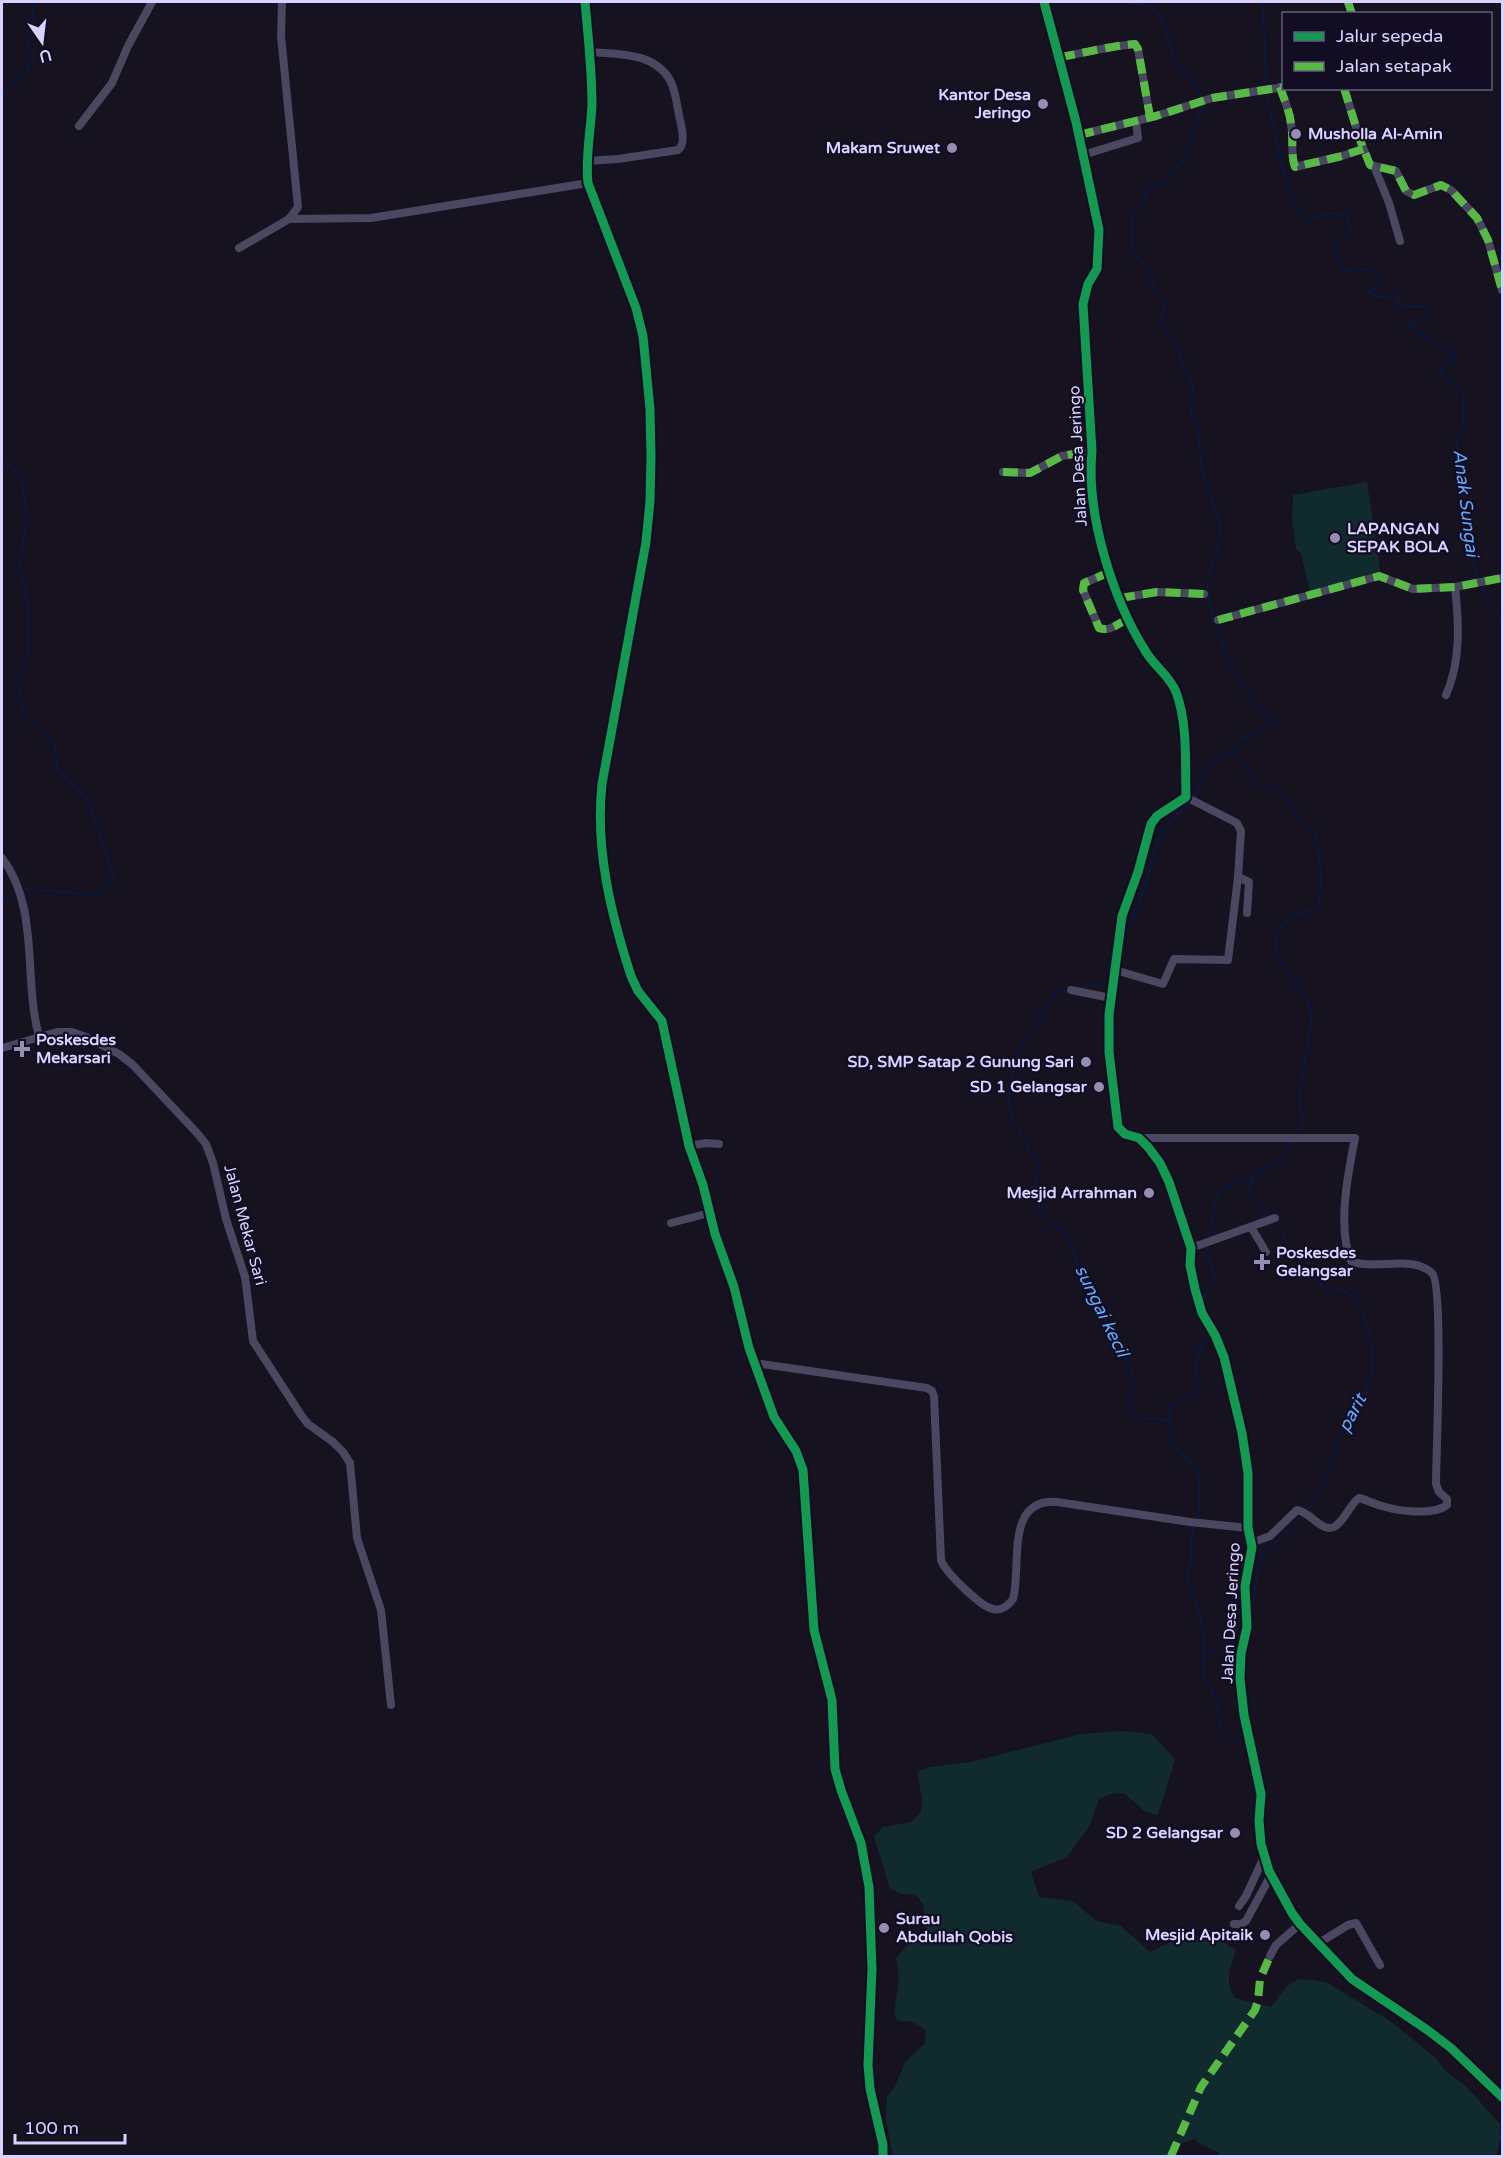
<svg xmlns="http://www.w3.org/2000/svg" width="1504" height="2158" font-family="'Varela Round',sans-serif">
<rect width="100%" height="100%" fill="#16121f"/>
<!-- green -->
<g fill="#112a2d">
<polygon points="1367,482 1381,576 1310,593 1301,553 1296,549 1292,519 1293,495"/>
<path d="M 1123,1731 L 1152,1734 L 1175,1759 C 1169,1778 1165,1797 1157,1815 L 1144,1811 L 1124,1793 L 1111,1794 L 1099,1799 L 1090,1825 L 1067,1857 L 1031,1872 L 1039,1897 L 1073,1901 L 1096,1921 L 1121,1926 L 1150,1952 L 1185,1934 L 1220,1940 L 1236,1950 C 1230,1968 1224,1980 1235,1998 L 1271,2007 L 1287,1986 L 1299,1979 L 1314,1980 L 1328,1983 L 1390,2021 L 1437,2059 L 1445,2071 L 1467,2087 L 1500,2124 L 1501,2138 L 1496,2156 L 1219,2156 L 1219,2153 C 1211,2147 1201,2147 1195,2139 L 1181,2143 L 1175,2156 L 893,2156 L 886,2121 L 887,2097 L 895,2086 L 905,2062 L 925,2043 L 926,2030 L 910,2021 L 903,2022 L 897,2020 L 894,2014 L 899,1978 L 896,1958 L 910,1942 L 917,1941 L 923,1936 L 926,1930 L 923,1903 L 914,1894 L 901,1894 L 890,1888 L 874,1837 L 883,1827 L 911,1822 L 921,1812 L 922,1799 L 917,1772 L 930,1767 L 971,1762 L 1081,1734 Z"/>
</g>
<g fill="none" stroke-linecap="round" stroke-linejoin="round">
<!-- stream -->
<g stroke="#091940" stroke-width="2">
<path d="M 1119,2 C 1173,4 1158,23 1176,61 C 1182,73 1199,89 1202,99"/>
<polyline points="1263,2 1266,86"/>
<polyline points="1266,92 1287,187 1303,220 1331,213 1347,217 1351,231 1333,247 1342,271 1369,269 1381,276 1382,285 1370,291 1376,297 1398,296 1400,306 1424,306 1431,316 1408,325 1455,357 1440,372 1464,394 1463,425 1457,439 1456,446 1460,455 1459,485 1464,499 1472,544 1472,558 1478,580"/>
<path d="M 2,96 L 28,69 C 24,47 28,50 32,31 C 34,21 32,11 34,2"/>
<path d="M 1202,103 L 1202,108 L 1186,157 L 1165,183 L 1146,190 L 1145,202 L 1132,213 L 1131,250 L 1145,265 L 1156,291 L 1165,304 L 1159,323 L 1177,344 L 1184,367 L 1192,384 L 1195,401 L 1191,412 L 1192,419 L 1196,422 C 1201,440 1199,458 1203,476 C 1206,491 1218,510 1219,524 C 1219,532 1219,543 1217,551 C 1214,563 1208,569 1208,581 C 1205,617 1243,704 1275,721 L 1260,731 L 1241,739 L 1233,749 L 1260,787 C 1283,785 1295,818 1314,831 C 1322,856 1322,880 1319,907 L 1289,918 L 1276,932 L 1277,955 L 1308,1002 L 1312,1017 L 1299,1097 L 1304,1124 L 1298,1134"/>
<polyline points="2,459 22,479 27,519 20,563 27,604 29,655 18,683 24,715 55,744 57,770 85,796 97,825 114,879 99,895 26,889 22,891"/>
<polyline points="1480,585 1502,621"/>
<polyline points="1194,797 1209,766 1232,750"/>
<polyline points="2,904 17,894"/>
<path d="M 1120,969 C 1120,935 1138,912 1146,881 C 1151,864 1153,848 1162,832 C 1169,821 1181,811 1190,802"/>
<polyline points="1077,988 1110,982"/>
<polyline points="1069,990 1055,993 1017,1053 1008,1099 1011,1115 1038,1166 1035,1199 1046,1218 1070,1239 1081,1276 1131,1369 1130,1411 1137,1418 1171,1420"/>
<polyline points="1253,1178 1249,1191 1270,1218"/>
<polyline points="1274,1223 1284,1234 1289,1250 1327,1292 1339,1289 1356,1298 1362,1312 1370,1334 1373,1363 1370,1382 1362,1401 1337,1442 1319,1494 1307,1511"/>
<polyline points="1208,1239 1217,1193 1232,1185 1253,1178 1262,1170 1281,1158 1292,1141"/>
<path d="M 1205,1311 L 1205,1292 C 1220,1275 1216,1279 1209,1261 C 1207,1256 1208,1250 1207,1245"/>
<path d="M 1197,1519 L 1199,1515 C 1200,1473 1204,1470 1170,1444 L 1171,1420 L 1168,1408 L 1200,1387 C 1190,1357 1200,1356 1209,1331"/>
<path d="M 1195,1524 C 1187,1541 1195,1560 1187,1576 L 1198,1608 L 1205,1640 L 1203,1674 L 1216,1699 L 1221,1732 L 1232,1740 L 1246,1732"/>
<polyline points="1249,1609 1254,1599 1259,1559 1303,1515"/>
<polyline points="1203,1659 1243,1623"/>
</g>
<!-- street -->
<g stroke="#4a4760" stroke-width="8">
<path d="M 585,2 C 588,36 592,70 592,104 C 591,130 585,157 588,183 L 636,308 L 643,336 L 650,409 L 651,457 L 650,501 L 646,542 L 602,784 C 595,850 611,914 631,976 L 638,991 L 662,1021 L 689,1146 L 703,1185 L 715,1234 L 734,1287 L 749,1348 L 774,1417 L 796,1451 L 803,1470 L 814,1630 L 832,1700 L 835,1769 L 841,1790 L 861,1843 L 869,1887 L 872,1969 L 868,2065 L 870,2089 L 883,2145 L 883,2156"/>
<path d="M 1044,2 L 1076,122 L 1099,230 L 1097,269 L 1088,284 L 1083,304 L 1092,451 C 1086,514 1112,598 1146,652 C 1155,667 1170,676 1176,692 C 1188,724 1185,763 1186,797 L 1157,816 L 1151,824 L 1138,872 L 1122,916 L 1109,1015 L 1109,1052 L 1118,1127 L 1125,1134 L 1139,1138 L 1148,1147 L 1160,1163 L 1169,1182 L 1191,1248 L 1190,1265 L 1195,1289 L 1202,1313 L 1215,1335 L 1224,1357 L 1242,1433 L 1248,1473 L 1248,1528 L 1252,1547 L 1245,1586 L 1247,1627 L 1241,1654 L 1240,1679 L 1244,1715 L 1261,1794 L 1259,1821 L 1261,1844 L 1269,1871 L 1292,1913 L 1300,1924 L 1352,1979 L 1426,2029 L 1451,2048 L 1502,2097"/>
<polyline points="1348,2 1352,14"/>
<path d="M 1060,57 C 1085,53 1110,46 1135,44 L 1138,49 L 1150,117"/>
<path d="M 1280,87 C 1284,99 1290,112 1291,124 C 1294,139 1290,153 1295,167 L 1342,156 L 1363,149"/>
<polyline points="1344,88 1360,140 1370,165 1396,171 1406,191 1414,195 1441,185 1451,190 1477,218 1488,240 1502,290"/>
<polyline points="79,126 112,83 128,46 152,2"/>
<polyline points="1079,135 1156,116 1212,98 1284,87"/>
<polyline points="1083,155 1138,138 1136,121"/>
<path d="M 587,161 L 618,159 L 678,150 C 686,144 682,129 680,120 C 677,107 676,91 670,80 C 654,52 617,54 590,52"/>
<polyline points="1374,166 1389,203 1400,241"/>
<polyline points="289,219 371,218 588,183"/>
<polyline points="239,248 289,219 298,207 281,36 282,2"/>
<polyline points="1003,472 1030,473 1062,456 1092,451"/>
<path d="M 1110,572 L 1084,583 L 1083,590 L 1099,628 C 1109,632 1118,624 1127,619"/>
<polyline points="1120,598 1157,592 1204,594"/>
<polyline points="1218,620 1379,576 1413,589 1455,587 1502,578"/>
<path d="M 1446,695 C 1461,661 1459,624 1455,587"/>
<path d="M 2,858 C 40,908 23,979 39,1036"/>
<polyline points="1238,877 1249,882 1247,913"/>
<polyline points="1115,970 1163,984 1174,959 1228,960 1238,877 1241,831 1237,823 1186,797"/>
<polyline points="1071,990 1111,998"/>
<polyline points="2,1048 57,1032 72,1032 86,1037 119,1054 133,1065 197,1133 206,1144 213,1163 226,1219 245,1277 253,1341 301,1415 308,1424 333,1442 343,1452 350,1463 357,1538 381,1610 391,1705"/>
<path d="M 1139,1138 L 1355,1138 C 1348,1173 1337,1227 1351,1261 C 1375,1271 1411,1254 1432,1273 C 1444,1285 1436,1457 1436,1484 L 1439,1492 L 1447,1499 L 1447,1505 C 1433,1516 1398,1511 1382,1506 C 1374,1504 1367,1500 1359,1498 C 1349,1505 1345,1521 1334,1527 C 1322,1533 1309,1511 1297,1510 L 1270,1536 L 1251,1543"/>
<polyline points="689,1146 706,1143 719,1144"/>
<polyline points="671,1223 709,1213"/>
<polyline points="1251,1227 1266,1252"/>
<polyline points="1191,1248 1275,1218"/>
<path d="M 755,1363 L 927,1388 L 932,1391 L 934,1396 L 941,1560 C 945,1572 981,1607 993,1609 C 1002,1611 1008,1606 1013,1599 C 1022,1567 1004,1498 1057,1502 L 1190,1522 L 1248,1528"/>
<polyline points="1239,1906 1246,1896 1264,1857"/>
<polyline points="1234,1924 1241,1924 1246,1921 1271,1875"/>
<polyline points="1319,1943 1348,1925 1356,1923 1380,1965"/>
<polyline points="1270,1956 1276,1945 1300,1924"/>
</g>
<!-- quiet -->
<g stroke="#58b947" stroke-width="8" stroke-dasharray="15 8" stroke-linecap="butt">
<polyline points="1348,2 1352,14"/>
<path d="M 1060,57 C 1085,53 1110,46 1135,44 L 1138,49 L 1150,117"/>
<path d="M 1280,87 C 1284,99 1290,112 1291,124 C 1294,139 1290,153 1295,167 L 1342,156 L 1363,149"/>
<polyline points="1344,88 1360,140 1370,165 1396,171 1406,191 1414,195 1441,185 1451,190 1477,218 1488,240 1502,290"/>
<polyline points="1079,135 1156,116 1212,98 1284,87"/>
<polyline points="1003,472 1030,473 1062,456 1092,451"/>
<path d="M 1110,572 L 1084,583 L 1083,590 L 1099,628 C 1109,632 1118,624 1127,619"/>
<polyline points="1120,598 1157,592 1204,594"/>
<polyline points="1218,620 1379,576 1413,589 1455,587 1502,578"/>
<polyline points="1171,2156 1201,2087 1255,2010 1258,2001 1260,1979 1270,1956"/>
</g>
<defs>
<g id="cycleway">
<path d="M 585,2 C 588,36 592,70 592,104 C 591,130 585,157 588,183 L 636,308 L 643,336 L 650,409 L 651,457 L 650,501 L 646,542 L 602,784 C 595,850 611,914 631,976 L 638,991 L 662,1021 L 689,1146 L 703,1185 L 715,1234 L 734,1287 L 749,1348 L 774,1417 L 796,1451 L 803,1470 L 814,1630 L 832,1700 L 835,1769 L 841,1790 L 861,1843 L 869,1887 L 872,1969 L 868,2065 L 870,2089 L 883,2145 L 883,2156"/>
<path d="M 1044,2 L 1076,122 L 1099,230 L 1097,269 L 1088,284 L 1083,304 L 1092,451 C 1086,514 1112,598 1146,652 C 1155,667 1170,676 1176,692 C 1188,724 1185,763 1186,797 L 1157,816 L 1151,824 L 1138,872 L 1122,916 L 1109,1015 L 1109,1052 L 1118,1127 L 1125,1134 L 1139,1138 L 1148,1147 L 1160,1163 L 1169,1182 L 1191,1248 L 1190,1265 L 1195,1289 L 1202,1313 L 1215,1335 L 1224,1357 L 1242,1433 L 1248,1473 L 1248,1528 L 1252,1547 L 1245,1586 L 1247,1627 L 1241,1654 L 1240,1679 L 1244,1715 L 1261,1794 L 1259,1821 L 1261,1844 L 1269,1871 L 1292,1913 L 1300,1924 L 1352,1979 L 1426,2029 L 1451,2048 L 1502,2097"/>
</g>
</defs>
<!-- cycleway casing -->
<use href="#cycleway" stroke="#130d24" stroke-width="13"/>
<!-- cycleway -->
<use href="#cycleway" stroke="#139951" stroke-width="9"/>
</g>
<!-- markers -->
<g fill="#958eb1" stroke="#130d24" stroke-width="2">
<circle cx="1043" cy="104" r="6"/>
<circle cx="1296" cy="134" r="6"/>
<circle cx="952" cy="148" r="6"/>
<circle cx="1335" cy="538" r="6"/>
<path d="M19 1040h6v6h6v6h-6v6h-6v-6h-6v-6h6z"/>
<circle cx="1086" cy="1062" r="6"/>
<circle cx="1099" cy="1087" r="6"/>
<circle cx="1149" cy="1193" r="6"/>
<path d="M1259 1253h6v6h6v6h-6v6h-6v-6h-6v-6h6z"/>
<circle cx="1235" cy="1833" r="6"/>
<circle cx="884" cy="1928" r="6"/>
<circle cx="1265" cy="1935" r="6"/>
</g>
<g text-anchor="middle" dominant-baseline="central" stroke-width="4.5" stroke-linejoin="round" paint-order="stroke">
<!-- poi labels -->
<g font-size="16" font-weight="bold" fill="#d9d1ff" stroke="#130d24" text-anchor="end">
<text x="1031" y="95">Kantor Desa<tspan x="1031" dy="18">Jeringo</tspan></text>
<text x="1308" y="134" text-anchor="start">Musholla Al-Amin</text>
<text x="940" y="148">Makam Sruwet</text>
<text x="1347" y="529" text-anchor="start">LAPANGAN<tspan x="1347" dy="18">SEPAK BOLA</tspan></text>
<text x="36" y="1040" text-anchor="start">Poskesdes<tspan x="36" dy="18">Mekarsari</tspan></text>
<text x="1074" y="1062">SD, SMP Satap 2 Gunung Sari</text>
<text x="1087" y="1087">SD 1 Gelangsar</text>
<text x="1137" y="1193">Mesjid Arrahman</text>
<text x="1276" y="1253" text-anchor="start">Poskesdes<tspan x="1276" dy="18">Gelangsar</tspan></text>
<text x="1223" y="1833">SD 2 Gelangsar</text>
<text x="896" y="1919" text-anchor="start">Surau<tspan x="896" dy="18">Abdullah Qobis</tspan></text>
<text x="1253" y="1935">Mesjid Apitaik</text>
</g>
<!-- street labels -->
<g font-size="16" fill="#d9d1ff" stroke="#130d24">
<text transform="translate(1078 456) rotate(-93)">Jalan Desa Jeringo</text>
<text transform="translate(245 1225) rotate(75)">Jalan Mekar Sari</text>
<text transform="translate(1231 1613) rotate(-87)">Jalan Desa Jeringo</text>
</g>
<!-- water labels -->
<g font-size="18" font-style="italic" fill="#5fabff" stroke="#130d24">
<text transform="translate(1466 503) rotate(83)">Anak Sungai</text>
<text transform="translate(1102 1311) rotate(64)">sungai kecil</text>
<text transform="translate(1352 1413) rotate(-62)">parit</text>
</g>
</g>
<!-- border -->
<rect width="1504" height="2158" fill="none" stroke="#d9d1ff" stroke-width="6"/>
<!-- legend -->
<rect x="1282" y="12" width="210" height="78" fill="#130d24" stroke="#625b7c" stroke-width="1.5"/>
<rect x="1294" y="32" width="30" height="9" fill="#139951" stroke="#625b7c" stroke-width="1.5"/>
<text x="1336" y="42" font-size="18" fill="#d9d1ff">Jalur sepeda</text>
<rect x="1294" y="62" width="30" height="9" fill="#58b947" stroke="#625b7c" stroke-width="1.5"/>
<text x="1336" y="72" font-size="18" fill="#d9d1ff">Jalan setapak</text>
<!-- north arrow -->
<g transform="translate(42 42) rotate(166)" stroke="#130d24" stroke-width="4.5" paint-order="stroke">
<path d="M0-4.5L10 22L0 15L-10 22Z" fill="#d9d1ff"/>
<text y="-9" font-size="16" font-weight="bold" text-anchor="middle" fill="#d9d1ff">U</text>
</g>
<!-- scale -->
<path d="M15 2134v9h110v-9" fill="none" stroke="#d9d1ff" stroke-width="3"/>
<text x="24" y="2134" font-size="18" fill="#d9d1ff" stroke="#130d24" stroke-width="4.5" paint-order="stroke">100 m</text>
</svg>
